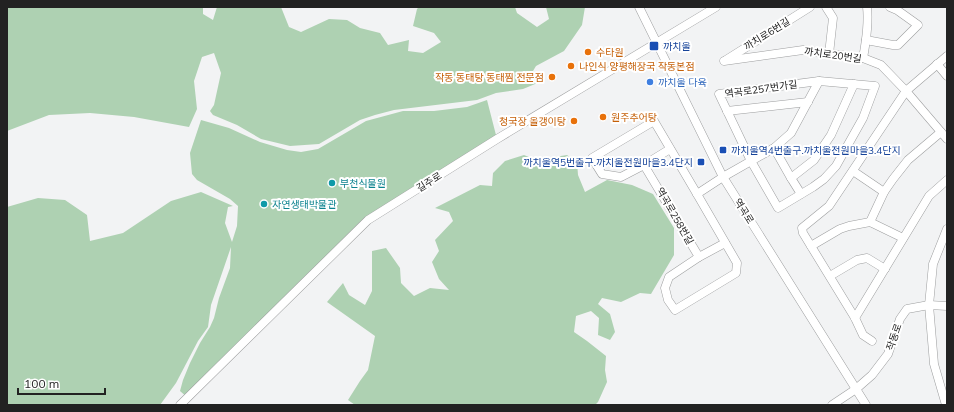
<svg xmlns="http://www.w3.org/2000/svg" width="954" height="412" font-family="Mulish,'Noto Sans KR',sans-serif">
<rect width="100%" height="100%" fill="#f2f3f4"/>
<!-- green -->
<g fill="#aed1b2">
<polygon points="7,7 203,7 203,14 213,20 217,7 281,7 289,27 301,32 329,19 347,20 360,28 380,33 388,45 409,40 408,51 423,53 441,42 434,33 413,26 417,9 419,7 515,7 517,13 537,27 549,19 546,7 585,7 582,25 564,51 536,66 533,71 542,74 540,82 523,89 496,93 477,100 394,110 375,115 360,120 319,144 290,146 261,139 237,125 213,115 210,111 214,105 221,73 214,53 202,57 194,81 197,109 189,127 134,117 90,113 49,115 7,131"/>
<polygon points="487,100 497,139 368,220 188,398 180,391 183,380 190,363 200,343 210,327 214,318 219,298 230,268 231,247 211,305 208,327 198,341 176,383 160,405 7,405 7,207 38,198 65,200 87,215 90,241 123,233 171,201 201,192 233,206 228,207 225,223 232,242 237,226 238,206 230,199 197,180 192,174 190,153 201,120 229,128 260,142 287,150 301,152 318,149 366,121 403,111 434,111 467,107"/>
<polygon points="524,155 536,160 567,155 577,162 578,175 585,192 607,180 632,185 653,194 674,228 674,255 651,294 640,293 621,302 602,298 598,304 610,314 615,332 610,340 598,335 599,318 591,311 576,316 574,332 587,341 606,356 605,370 607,382 598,402 595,405 355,405 348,400 360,381 368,370 375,336 327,302 343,283 349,295 365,305 372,291 372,251 386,248 400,268 401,283 414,296 430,288 449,290 439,279 432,262 439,251 435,240 453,221 449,212 435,208 480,185 492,186 493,173 505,161"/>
</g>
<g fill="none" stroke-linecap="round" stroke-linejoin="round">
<defs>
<g id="minor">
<polyline points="639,7 723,177 866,405"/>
<polyline points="826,7 833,18 829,54"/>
<polyline points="866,40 893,45 898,45 918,25 897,10 890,7"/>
<path d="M 863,58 C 866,42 869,24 867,7"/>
<polyline points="726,60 810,7"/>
<polyline points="724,61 803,50 863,58 881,65 906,91 947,139"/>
<polyline points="937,64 947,76"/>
<polygon points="819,81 875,86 863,118 836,166 824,179 813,187 778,208 751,161 719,94"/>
<polyline points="727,111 808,102"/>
<polygon points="654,121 697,194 737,263 736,273 675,310 668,300 665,288 669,277 699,257 644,165 621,177 602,174 592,158"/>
<polyline points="774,148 791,178 814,160 831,135 854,84"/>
<polyline points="644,165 670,149"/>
<polyline points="853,171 884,192"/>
<polyline points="791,178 801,194"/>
<polyline points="697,194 723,177 774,148 791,133 819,81"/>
<polyline points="870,222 884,192 893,179 908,160 941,132"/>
<polyline points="811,246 840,229 849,226 870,222 903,238"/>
<polyline points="699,257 725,243"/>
<polyline points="830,276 857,260 867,258 885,269"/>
<polyline points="855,318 929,196 947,180"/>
<polyline points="872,341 863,335 855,318 803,233 802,228 829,206 906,91 947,56"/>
<polyline points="180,405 368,220 497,139 716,7"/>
<polyline points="832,405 856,389 872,375 888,354 900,319 907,309 929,305 947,306"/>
<polyline points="946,405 934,364 929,305 933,264 947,229"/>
</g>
</defs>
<!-- minor casing -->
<use href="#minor" stroke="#9d9e9f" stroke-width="9"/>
<!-- minor -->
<use href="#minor" stroke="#fff" stroke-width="8"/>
</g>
<!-- markers -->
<g fill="#1a4fb4" stroke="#fff" stroke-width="1.5">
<rect x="649" y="41" width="10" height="10" rx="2"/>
<rect x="719" y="146" width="8" height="8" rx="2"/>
<rect x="697" y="158" width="8" height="8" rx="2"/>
</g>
<g fill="#e8710a" stroke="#fff" stroke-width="1.5">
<circle cx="588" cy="52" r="4"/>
<circle cx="571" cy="66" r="4"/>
<circle cx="552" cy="77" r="4"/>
<circle cx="603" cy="117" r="4"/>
<circle cx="574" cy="121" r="4"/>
</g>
<circle fill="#3f7fe0" stroke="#fff" stroke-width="1.5" cx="650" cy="82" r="4"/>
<g fill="#0f9aa8" stroke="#fff" stroke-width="1.5">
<circle cx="332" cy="183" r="4"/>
<circle cx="264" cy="204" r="4"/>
</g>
<g text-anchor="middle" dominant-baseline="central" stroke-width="4" stroke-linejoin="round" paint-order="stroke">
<!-- street labels -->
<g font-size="10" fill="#222" stroke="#fff">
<text transform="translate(767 34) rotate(-32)">까치로6번길</text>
<text transform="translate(833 55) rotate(8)">까치로20번길</text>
<text transform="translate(761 89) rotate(-8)">역곡로257번가길</text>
<text transform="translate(429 182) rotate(-32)">길주로</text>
<text transform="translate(744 211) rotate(58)">역곡로</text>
<text transform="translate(675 216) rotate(60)">역곡로258번길</text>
<text transform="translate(894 337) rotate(-71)">작동로</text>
</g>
<!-- transit labels -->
<g font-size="10" fill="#164399" stroke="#fff" text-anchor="start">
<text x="663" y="46">까치울</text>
<text x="731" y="150">까치울역4번출구.까치울전원마을3.4단지</text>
<text x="693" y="162" text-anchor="end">까치울역5번출구.까치울전원마을3.4단지</text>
</g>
<!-- food labels -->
<g font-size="10" fill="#c56008" stroke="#fff" text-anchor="start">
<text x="596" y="52">수타원</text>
<text x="579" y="66">나인식 양평해장국 작동본점</text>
<text x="544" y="77" text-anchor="end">작동 동태탕 동태찜 전문점</text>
<text x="611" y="117">원주추어탕</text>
<text x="566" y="121" text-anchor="end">청국장 올갱이탕</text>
</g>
<!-- shop labels -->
<g font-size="10" fill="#366cbe" stroke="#fff" text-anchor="start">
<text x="658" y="82">까치울 다육</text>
</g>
<!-- culture labels -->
<g font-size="10" fill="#0d838f" stroke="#fff" text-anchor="start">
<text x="340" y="183">부천식물원</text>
<text x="272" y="204">자연생태박물관</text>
</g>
</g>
<!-- border -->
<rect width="954" height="412" fill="none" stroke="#222222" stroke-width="16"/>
<!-- scale -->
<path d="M18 388v6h87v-6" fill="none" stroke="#222222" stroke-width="2"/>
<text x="24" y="388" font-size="12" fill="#222222" stroke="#ffffff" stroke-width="3" paint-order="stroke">100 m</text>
</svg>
